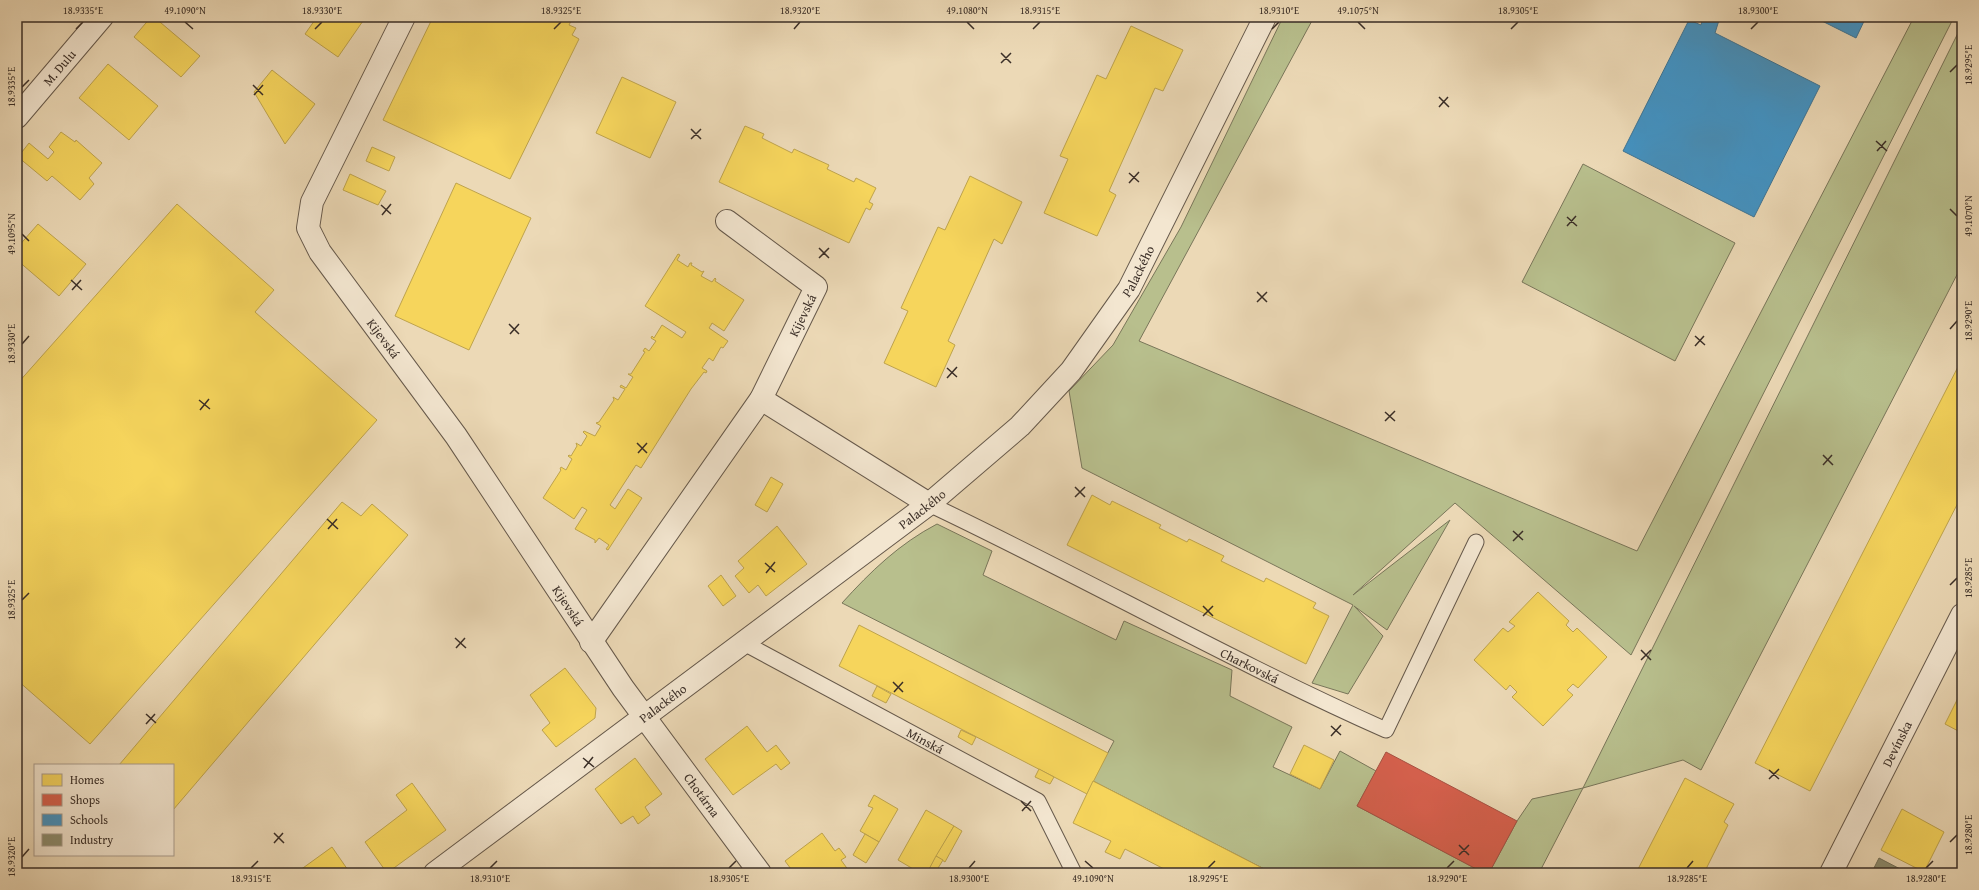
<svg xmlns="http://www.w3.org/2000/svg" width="1979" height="890" font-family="'Gentium Book Plus',serif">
<rect width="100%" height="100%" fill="#ecd9b6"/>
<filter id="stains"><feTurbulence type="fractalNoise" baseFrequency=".005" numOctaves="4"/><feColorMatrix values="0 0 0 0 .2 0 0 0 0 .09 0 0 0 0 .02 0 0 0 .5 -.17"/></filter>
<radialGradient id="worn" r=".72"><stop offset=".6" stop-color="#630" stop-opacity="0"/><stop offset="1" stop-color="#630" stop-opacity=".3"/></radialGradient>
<!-- green -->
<g fill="#b8bf8d" stroke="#79765a">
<polygon points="1283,17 1314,17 1139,341 1637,551 1914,17 1954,17 1631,655 1455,503 1353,595 1450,520 1387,630 1354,606 1383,636 1348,694 1312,683 1353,605 1082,468 1069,391 1113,345 1181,227"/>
<polygon points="1962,25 1962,265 1701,770 1683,760 1583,788 1539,873 1489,873 1517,821 1532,799 1583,788"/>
<polygon points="1583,164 1735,243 1675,361 1522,282"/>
<path d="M 937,524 L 992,551 L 983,575 L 1116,640 L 1124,621 L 1232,670 L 1230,696 L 1292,727 L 1273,767 L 1320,789 L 1340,751 L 1376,771 L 1357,806 L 1484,873 L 1272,873 L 1093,781 L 1114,741 L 842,603 C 871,571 899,544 937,524 Z"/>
</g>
<!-- homes -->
<g fill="#f6d55c" stroke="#bea34c">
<polygon points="151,17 154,17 200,56 181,77 134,37"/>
<polygon points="317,17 364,17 365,18 338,57 305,34"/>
<polygon points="433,17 573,17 569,25 576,28 572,35 579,39 510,179 383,120"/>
<polygon points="1131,26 1183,50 1163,91 1155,88 1109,191 1116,195 1097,236 1044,213 1068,159 1060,156 1097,75 1106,79"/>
<polygon points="108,64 158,106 129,140 79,98"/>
<polygon points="272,70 315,104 285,144 254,92"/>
<polygon points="622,77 676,102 650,158 596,133"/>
<polygon points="745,126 764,134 762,138 792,153 794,149 829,165 827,169 854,182 856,178 876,188 869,202 873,204 870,210 866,208 849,243 719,182"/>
<polygon points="61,132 75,142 76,140 102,163 89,178 94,184 80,200 52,176 47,181 18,157 29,143 48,159 54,152 49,147"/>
<polygon points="372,147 395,157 389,171 366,161"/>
<polygon points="350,174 386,191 378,205 343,190"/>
<polygon points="970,176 1022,202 1002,244 994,239 948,341 955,345 936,387 884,363 908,311 901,308 938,227 945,230"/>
<polygon points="456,183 531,218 469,350 395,316"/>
<polygon points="177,204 274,290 255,312 377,420 90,744 17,680 17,384"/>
<polygon points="38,224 86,264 59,296 17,260 17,248"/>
<polygon points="678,254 680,255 677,260 688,267 690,263 692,263 691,265 702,272 704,271 701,276 712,282 715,278 716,279 715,281 744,300 724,331 712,323 711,325 709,328 728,341 723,348 721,347 713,361 709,358 702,368 707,371 706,373 704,372 691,389 641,468 636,465 610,505 615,509 628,489 642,498 608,550 606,549 609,545 599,538 595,543 595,540 575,529 587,510 582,507 574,519 543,498 561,470 560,469 561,467 566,470 572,459 568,456 569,455 571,456 577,446 576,443 581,446 587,436 583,432 584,431 595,436 601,426 596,423 599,422 614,400 613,397 618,400 625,389 620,387 621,385 626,388 633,377 628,374 631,374 645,352 643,351 645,348 649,351 656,341 651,338 652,336 654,338 662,325 682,338 686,332 645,306"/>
<polygon points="1962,359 1962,495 1810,791 1755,763"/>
<polygon points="771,477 783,484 767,512 755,505"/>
<polygon points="1092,495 1110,505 1112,501 1161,525 1159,528 1187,542 1189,539 1224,556 1221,561 1264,582 1266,578 1316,603 1313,608 1329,616 1306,664 1067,545"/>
<polygon points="342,502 361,516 372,504 408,535 173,810 173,765 119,765"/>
<polygon points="777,526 807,564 766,596 758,585 749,593 735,576 744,568 738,561"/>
<polygon points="721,575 736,596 723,606 708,586"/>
<polygon points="1538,592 1569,621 1566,625 1573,632 1577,628 1607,657 1578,688 1573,684 1567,690 1573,695 1543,726 1512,697 1517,692 1510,685 1506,690 1474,660 1503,628 1508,632 1515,626 1509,622"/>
<polygon points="859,625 1108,753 1087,794 839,666"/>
<polygon points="565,668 596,708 595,718 556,747 542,730 550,723 530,695"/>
<polygon points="877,686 891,694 886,703 872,696"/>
<polygon points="1962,690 1962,733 1945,724"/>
<polygon points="747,726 767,752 776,745 790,763 781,770 776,764 733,795 705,759"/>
<polygon points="961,730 976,737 972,745 958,737"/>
<polygon points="1304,745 1334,760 1320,789 1290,774"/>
<polygon points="635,758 662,794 645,807 650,815 638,824 633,816 621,824 595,789"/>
<polygon points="1039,769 1054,777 1050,784 1035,777"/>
<polygon points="1685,778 1734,804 1724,822 1728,825 1704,873 1699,871 1698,873 1636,873"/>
<polygon points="1093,781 1272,873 1172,873 1125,849 1120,859 1105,852 1111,841 1073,823"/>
<polygon points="412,783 446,830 387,873 365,842 407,810 396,795"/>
<polygon points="874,795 898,809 879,842 860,831 873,808 868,806"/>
<polygon points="1902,809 1944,832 1924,872 1881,850"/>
<polygon points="926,810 954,826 927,873 920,873 898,860"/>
<polygon points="954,826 962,831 945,862 936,856"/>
<polygon points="822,833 835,851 839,848 846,857 841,860 849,871 846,873 794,873 785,861"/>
<polygon points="865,834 879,842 866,863 853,855"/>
<polygon points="332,847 350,873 296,873"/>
<polygon points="936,856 943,860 935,873 927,873"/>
</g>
<!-- shops -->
<polygon fill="#d6604d" stroke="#a75142" points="1386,752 1517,821 1489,873 1484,873 1357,806"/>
<!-- schools -->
<g fill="#4393c3" stroke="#407594">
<polygon points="1703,17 1720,17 1715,33 1820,86 1754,217 1623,151 1689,20 1701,25"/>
<polygon points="1814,17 1866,17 1856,38"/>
</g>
<!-- industry -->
<polygon fill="#8c8c6e" stroke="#737059" points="1879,858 1904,871 1903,873 1872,872"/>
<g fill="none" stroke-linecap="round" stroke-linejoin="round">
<defs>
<g id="service">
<path id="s1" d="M 929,504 C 1083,577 1231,661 1386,730 L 1476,542"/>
<path id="s2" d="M 742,642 L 1038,801 L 1074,873"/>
</g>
<g id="minor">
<path id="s3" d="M 404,17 L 312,202 L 308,228 L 320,252 L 456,436 L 623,688 L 760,873"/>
<path id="s4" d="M 17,117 L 102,17"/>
<polyline points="761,399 929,504"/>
<path id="s5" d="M 591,642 L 761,399 L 816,287 L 727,221"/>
<path id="s6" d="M 435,873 L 929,504 L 1020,426 L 1071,371 L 1129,289 L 1265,17"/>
<path id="s7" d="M 1831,873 L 1962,615"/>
</g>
</defs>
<!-- service casing -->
<use href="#service" stroke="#66594b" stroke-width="17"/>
<!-- minor casing -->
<use href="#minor" stroke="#66594b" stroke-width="24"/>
<!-- service -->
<use href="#service" stroke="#f3e6d0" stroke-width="15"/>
<!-- minor -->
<use href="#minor" stroke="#f3e6d0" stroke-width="22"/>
</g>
<!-- ticks -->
<path fill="none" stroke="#3a2e27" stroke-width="1.5" d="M 185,22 L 193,29M 967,22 L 974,29M 1358,22 L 1365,29M 76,29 L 83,22M 315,29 L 322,22M 554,29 L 561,22M 794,29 L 800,22M 1033,29 L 1040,22M 1272,29 L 1279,22M 1511,29 L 1518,22M 1751,29 L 1758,22M 1001,53 L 1011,63M 1001,63 L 1011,53M 1950,72 L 1957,65M 253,85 L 263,95M 22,87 L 29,80M 254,95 L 263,85M 1439,97 L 1449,107M 1439,107 L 1448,97M 691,129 L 701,139M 691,139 L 701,129M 1876,141 L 1887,151M 1877,151 L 1886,141M 1129,173 L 1139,182M 1129,183 L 1139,172M 381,205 L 391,214M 1950,209 L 1957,216M 382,215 L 391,204M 1567,217 L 1577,226M 1567,226 L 1576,216M 22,234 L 29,241M 819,248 L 829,258M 819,258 L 829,248M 71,280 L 82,290M 72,290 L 81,280M 1257,292 L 1267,302M 1257,302 L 1267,292M 509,324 L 519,334M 1950,329 L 1957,321M 510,334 L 519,324M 1695,336 L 1705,345M 22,344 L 29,336M 1695,346 L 1704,336M 947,368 L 957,377M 947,378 L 957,367M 199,400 L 210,409M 200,410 L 209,399M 1385,412 L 1395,421M 1385,421 L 1395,411M 637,443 L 647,453M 638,453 L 647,443M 1823,455 L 1833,465M 1823,465 L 1832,455M 1075,487 L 1085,497M 1075,497 L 1085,487M 327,519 L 338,529M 328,529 L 337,519M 1513,531 L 1523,540M 1513,541 L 1523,531M 765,563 L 775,572M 766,573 L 775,562M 1950,585 L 1957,578M 22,600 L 29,593M 1203,606 L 1213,616M 1203,616 L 1213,606M 455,638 L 466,648M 456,648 L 465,638M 1641,650 L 1651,660M 1641,660 L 1651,650M 893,682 L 903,692M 894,692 L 903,682M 146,714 L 156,723M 146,724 L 155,714M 1331,726 L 1341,735M 1331,736 L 1341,725M 583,758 L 594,767M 584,768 L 593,757M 1769,770 L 1779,779M 1769,779 L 1779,769M 1021,801 L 1031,811M 1022,811 L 1031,801M 274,833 L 284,843M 1950,842 L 1957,835M 274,843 L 283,833M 1459,845 L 1469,855M 1459,855 L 1469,845M 22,857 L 29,849M 1085,861 L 1093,868M 251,868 L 258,861M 490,868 L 497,861M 729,868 L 736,861M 969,868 L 975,861M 1208,868 L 1215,861M 1447,868 L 1454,861M 1687,868 L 1693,861M 1926,868 L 1933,861"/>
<g text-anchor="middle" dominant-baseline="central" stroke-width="4" stroke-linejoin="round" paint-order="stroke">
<!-- street labels -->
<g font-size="13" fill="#3a2e27" stroke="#f3e6d0">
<text stroke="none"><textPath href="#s4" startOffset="65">M. Dulu</textPath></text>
<text stroke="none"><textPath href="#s6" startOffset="932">Palackého</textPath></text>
<text stroke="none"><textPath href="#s5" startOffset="390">Kijevská</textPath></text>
<text stroke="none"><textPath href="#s3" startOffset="367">Kijevská</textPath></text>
<text stroke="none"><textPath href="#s6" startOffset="608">Palackého</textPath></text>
<text stroke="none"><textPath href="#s3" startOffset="692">Kijevská</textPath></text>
<text stroke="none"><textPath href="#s1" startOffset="359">Charkovská</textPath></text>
<text stroke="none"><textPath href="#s6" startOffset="284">Palackého</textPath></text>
<text stroke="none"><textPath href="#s2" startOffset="208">Minská</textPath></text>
<text stroke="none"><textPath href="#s7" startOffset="145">Devínska</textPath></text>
<text stroke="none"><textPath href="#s3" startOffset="924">Chotárna</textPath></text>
</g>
</g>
<!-- margin -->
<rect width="1979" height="890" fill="none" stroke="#ecd9b6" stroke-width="44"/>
<!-- legend -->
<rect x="34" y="764" width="140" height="92" fill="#f3e6d0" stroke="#a99c8c"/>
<rect x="42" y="774" width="20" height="12" fill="#f6d55c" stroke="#a99c8c"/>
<text x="70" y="784" font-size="12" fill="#3a2e27">Homes</text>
<rect x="42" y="794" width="20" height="12" fill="#d6604d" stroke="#a99c8c"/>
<text x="70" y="804" font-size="12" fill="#3a2e27">Shops</text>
<rect x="42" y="814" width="20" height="12" fill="#4393c3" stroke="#a99c8c"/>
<text x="70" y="824" font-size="12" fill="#3a2e27">Schools</text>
<rect x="42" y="834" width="20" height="12" fill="#8c8c6e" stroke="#a99c8c"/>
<text x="70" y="844" font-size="12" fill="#3a2e27">Industry</text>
<rect x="22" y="22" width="1935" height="846" fill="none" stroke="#3a2e27" stroke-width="1.5"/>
<g font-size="10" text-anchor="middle" fill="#3a2e27">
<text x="83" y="14">18.9335°E</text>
<text x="185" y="14">49.1090°N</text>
<text x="322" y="14">18.9330°E</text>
<text x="561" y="14">18.9325°E</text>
<text x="800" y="14">18.9320°E</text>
<text x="967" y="14">49.1080°N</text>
<text x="1040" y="14">18.9315°E</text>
<text x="1279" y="14">18.9310°E</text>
<text x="1358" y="14">49.1075°N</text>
<text x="1518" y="14">18.9305°E</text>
<text x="1758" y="14">18.9300°E</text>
<text transform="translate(1968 65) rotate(-90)" y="4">18.9295°E</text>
<text transform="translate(11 87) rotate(-90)" y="4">18.9335°E</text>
<text transform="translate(1968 216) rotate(-90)" y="4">49.1070°N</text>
<text transform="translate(11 234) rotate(-90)" y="4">49.1095°N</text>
<text transform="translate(1968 321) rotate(-90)" y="4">18.9290°E</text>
<text transform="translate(11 344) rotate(-90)" y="4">18.9330°E</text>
<text transform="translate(1968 578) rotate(-90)" y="4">18.9285°E</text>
<text transform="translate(11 600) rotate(-90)" y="4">18.9325°E</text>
<text transform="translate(1968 835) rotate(-90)" y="4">18.9280°E</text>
<text transform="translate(11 857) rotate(-90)" y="4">18.9320°E</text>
<text x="251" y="882">18.9315°E</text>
<text x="490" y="882">18.9310°E</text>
<text x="729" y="882">18.9305°E</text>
<text x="969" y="882">18.9300°E</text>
<text x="1093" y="882">49.1090°N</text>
<text x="1208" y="882">18.9295°E</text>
<text x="1447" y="882">18.9290°E</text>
<text x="1687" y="882">18.9285°E</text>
<text x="1926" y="882">18.9280°E</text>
</g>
<rect width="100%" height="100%" filter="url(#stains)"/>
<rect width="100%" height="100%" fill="url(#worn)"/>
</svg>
